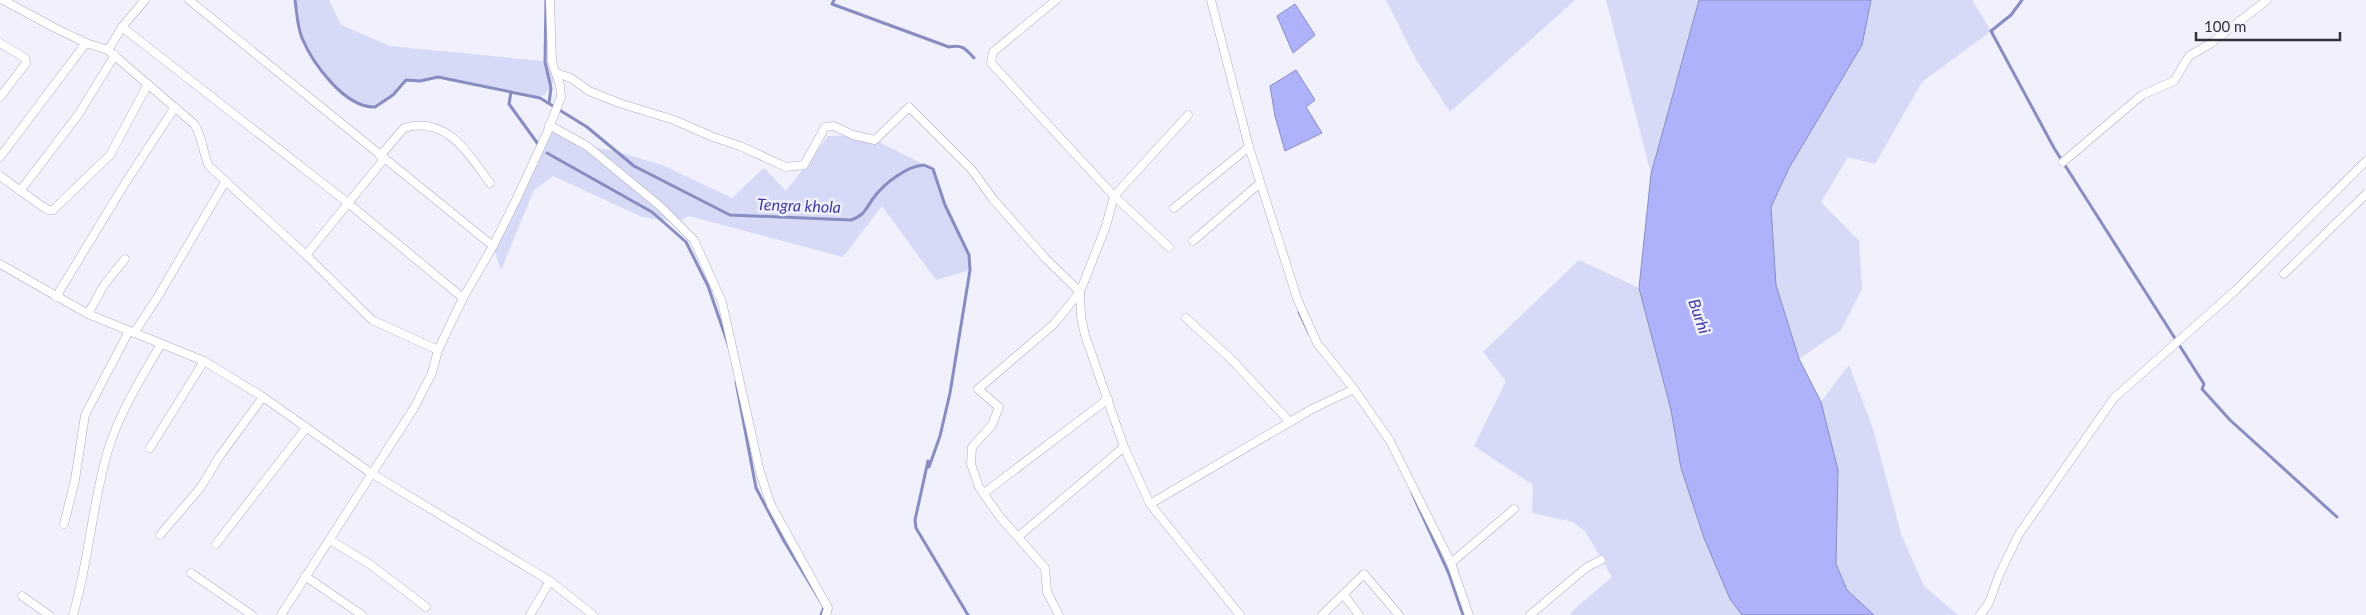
<svg xmlns="http://www.w3.org/2000/svg" width="2366" height="615" font-family="Lato,sans-serif">
<rect width="100%" height="100%" fill="#f0f1fc"/>
<!-- green -->
<g fill="#d7daf6">
<path d="M 295,0 L 329,0 L 341,25 L 390,46 L 552,62 L 556,73 L 551,88 L 540,98 L 438,77 L 420,81 L 406,80 C 394,88 389,104 374,107 C 346,111 311,60 302,38 C 298,26 297,13 295,0 Z"/>
<polygon points="1386,0 1575,0 1450,112 1415,58"/>
<polygon points="1606,0 1699,0 1651,174"/>
<polygon points="1871,0 1972,0 1991,31 1922,82 1875,164 1848,157 1821,202 1859,241 1862,289 1841,330 1799,359 1776,285 1771,207 1789,168 1862,45"/>
<polygon points="549,125 587,146 615,151 662,165 732,198 764,168 786,191 828,136 853,135 875,140 933,169 945,205 969,255 970,270 936,280 882,206 843,257 689,216 677,222 642,217 553,176 534,190 501,270 493,246"/>
<polygon points="1579,260 1639,288 1671,410 1681,468 1704,538 1730,599 1742,615 1572,615 1570,613 1612,577 1585,531 1573,522 1532,513 1533,485 1474,446 1506,381 1483,352"/>
<polygon points="1849,365 1873,429 1901,534 1924,586 1958,615 1874,615 1847,590 1836,564 1838,470 1821,402"/>
</g>
<!-- water -->
<g fill="#aeb2fa" stroke="#888cc0">
<polygon points="1699,0 1871,0 1862,45 1789,168 1771,207 1776,285 1799,359 1821,402 1838,470 1836,564 1847,590 1874,615 1742,615 1730,599 1704,538 1681,468 1671,410 1639,288 1651,174"/>
<polygon points="1295,4 1315,35 1293,53 1277,16"/>
<polygon points="1296,70 1315,100 1306,107 1322,133 1285,151 1275,116 1270,86"/>
</g>
<g fill="none" stroke-linecap="round" stroke-linejoin="round">
<!-- stream -->
<g stroke="#888cc0" stroke-width="3">
<path d="M 295,0 C 297,13 297,26 302,38 C 313,64 345,108 375,107 L 393,95 L 406,80 L 420,81 L 438,77 L 540,98 L 587,127 L 634,166 L 730,215 L 851,220 C 866,215 866,207 875,196 C 885,183 907,166 924,165 L 933,169 L 945,205 L 969,255 L 970,270 L 950,393 L 940,436 L 929,467 L 928,461 L 915,520 L 916,528 L 968,615"/>
<polyline points="546,0 545,62 551,88 549,103"/>
<path d="M 834,0 L 832,4 L 949,47 C 962,44 966,49 974,58"/>
<polyline points="2022,0 2011,15 1991,31 2054,148 2204,384 2202,389 2230,420 2337,517"/>
<polyline points="511,92 509,104 538,144"/>
<polyline points="547,153 652,212 686,242 708,286 729,347"/>
<polyline points="1299,312 1309,333"/>
<polyline points="736,382 756,488 784,541 824,607 821,615"/>
<polyline points="1412,493 1449,574 1463,615"/>
</g>
<defs>
<g id="street">
<path d="M 3,0 L 55,28 L 86,43 L 108,50 L 194,124 C 203,137 202,152 209,166 L 306,255 L 372,320 L 438,350"/>
<polyline points="189,0 493,246"/>
<polyline points="1056,0 993,52 991,63 1114,196 1169,247"/>
<polyline points="1211,0 1249,147 1297,298 1317,343 1354,389 1390,441 1451,563 1469,615"/>
<polyline points="122,27 348,203 463,298"/>
<polyline points="0,43 25,58 26,63 0,97"/>
<polyline points="108,50 122,27 145,0"/>
<polyline points="556,73 571,78 589,91 619,103 674,120 713,137 740,146 786,167 804,165 825,127 834,126 853,135 875,140 909,107 972,170 993,199 1045,258 1080,292 1081,317 1085,335 1124,447 1150,504 1240,615"/>
<polyline points="549,125 587,146 660,206 694,240 722,302 760,472 771,505 828,608 826,615"/>
<path d="M 380,156 L 404,128 C 446,115 468,153 490,183"/>
<polyline points="0,157 86,43"/>
<polyline points="2063,162 2142,95 2174,81 2189,56 2210,44 2267,0"/>
<polyline points="0,176 43,207 48,210 53,210 110,155 148,84"/>
<polyline points="20,191 78,115 115,55"/>
<polyline points="1174,208 1249,147"/>
<polyline points="1193,241 1260,183"/>
<polyline points="306,255 384,159"/>
<polyline points="0,264 88,314 204,361 263,397 371,473 550,581 593,615"/>
<polyline points="2284,274 2366,194"/>
<polyline points="56,297 124,185 175,107"/>
<polyline points="88,314 104,285 125,259"/>
<polyline points="1186,318 1231,359 1290,422"/>
<polyline points="134,333 157,298 225,182"/>
<polyline points="150,448 204,361"/>
<polyline points="984,493 1108,399"/>
<polyline points="1150,504 1312,409 1354,389"/>
<polyline points="64,524 75,480 85,415 129,331"/>
<polyline points="160,535 201,487 219,457 263,397"/>
<polyline points="1019,536 1124,447"/>
<polyline points="330,540 371,565 426,607"/>
<polyline points="216,544 306,428"/>
<polyline points="1451,563 1514,509"/>
<polyline points="191,573 252,615"/>
<polyline points="305,576 362,615"/>
<polyline points="1344,595 1359,615"/>
<polyline points="22,596 49,615"/>
<path d="M 73,615 C 89,561 92,504 108,450 C 120,412 141,378 161,344"/>
<polyline points="281,615 414,408 432,373 438,350 463,298 493,246 516,200 547,133 561,97 560,85 552,62 550,0"/>
<polyline points="530,615 550,581"/>
<polyline points="1059,615 1047,592 1045,568 1000,517 979,487 971,464 972,447 992,425 999,407 978,389 1054,324 1080,292 1106,226 1114,196 1188,115"/>
<polyline points="1322,615 1364,574 1399,615"/>
<polyline points="1530,615 1587,567 1601,560"/>
<polyline points="1980,615 1989,603 1999,575 2019,534 2114,398 2236,290 2366,161"/>
</g>
</defs>
<!-- street casing -->
<use href="#street" stroke="#acaec0" stroke-width="9"/>
<!-- street -->
<use href="#street" stroke="#fff" stroke-width="8"/>
</g>
<g text-anchor="middle" dominant-baseline="central" stroke-width="5" stroke-linejoin="round" paint-order="stroke">
<!-- water labels -->
<g font-size="16" font-style="italic" fill="#41389c" stroke="#f0f1fc">
<text transform="translate(799 205) rotate(2)">Tengra khola</text>
<text transform="translate(1700 316) rotate(71)">Burhi</text>
</g>
</g>
<!-- scale -->
<path d="M2196 32v8h144v-8" fill="none" stroke="#313239" stroke-width="2.5"/>
<text x="2204" y="32" font-size="15" fill="#313239" stroke="#f0f1fc" stroke-width="4" paint-order="stroke">100 m</text>
</svg>
